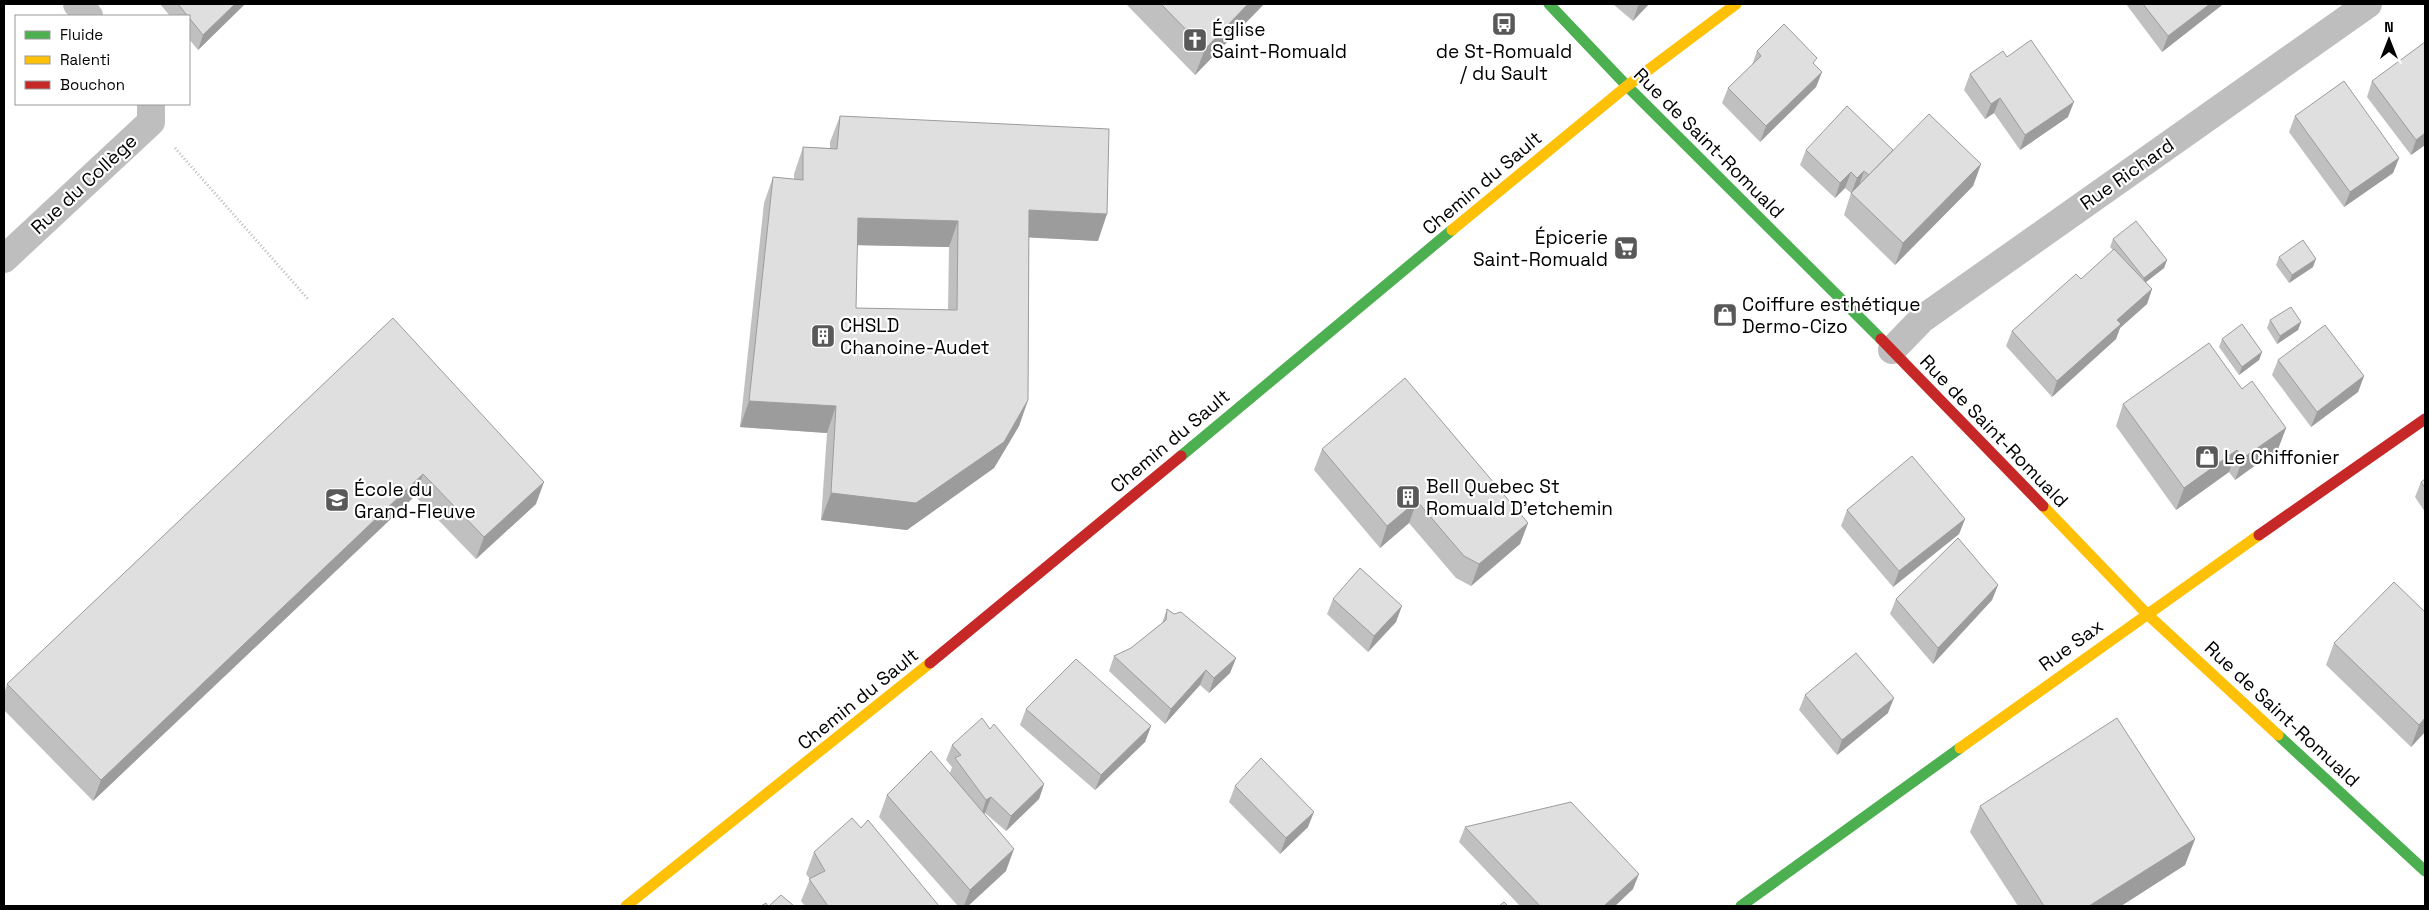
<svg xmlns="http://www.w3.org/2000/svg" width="2429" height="910" font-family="'Space Grotesk',sans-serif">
<rect width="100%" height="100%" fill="#fff"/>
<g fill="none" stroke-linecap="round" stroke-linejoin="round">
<!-- path -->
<polyline stroke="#b9b9b9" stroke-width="3" stroke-dasharray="1 2.5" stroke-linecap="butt" points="175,148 308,299"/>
<!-- street -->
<g stroke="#bebebe" stroke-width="28">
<polyline points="77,4 89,16"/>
<polyline points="4,259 151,122 151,104"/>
<polyline points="1892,350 1922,319 2368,4"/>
</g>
<!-- fast -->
<g stroke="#4caf50" stroke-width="11">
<polyline points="1549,4 1627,86 1881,339"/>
<polyline points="1181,456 1452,230"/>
<polyline points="2278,735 2425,871"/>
<polyline points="1741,906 1960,748"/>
</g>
<!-- slow -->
<g stroke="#ffc107" stroke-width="11">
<polyline points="1452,230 1627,86 1736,4"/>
<polyline points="2043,506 2146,613 2278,735"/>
<polyline points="1960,748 2259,535"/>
<polyline points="626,906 930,663"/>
</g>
<!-- jam -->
<g stroke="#c62828" stroke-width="11">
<polyline points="1881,339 2043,506"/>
<polyline points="2259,535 2425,419"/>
<polyline points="930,663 1181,456"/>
</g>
</g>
<!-- wall -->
<g fill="#c0c0c0" fill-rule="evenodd">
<polygon points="160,4 245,4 198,50 189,39 189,16 170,16"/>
<polygon points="1126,4 1264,4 1195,75"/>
<polygon points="1613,4 1649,4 1633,21"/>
<polygon points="2126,4 2223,4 2222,5 2162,52"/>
<polygon points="1757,51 1822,72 1816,87 1760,142 1722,103 1728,88 1752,65"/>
<polygon points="2007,57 2068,117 2020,150 1994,113 1985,119 1964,90 1970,74"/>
<polygon points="2372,81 2425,145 2411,155 2367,97"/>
<path d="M 840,116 L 1098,241 L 1029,237 L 1028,400 L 1019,426 L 994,468 L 907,530 L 821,520 L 827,433 L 740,427 L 764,203 L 773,177 L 794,179 L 794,174 L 803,147 L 830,148 L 830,142 ZM 857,245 L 949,247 L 948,310 L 856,308 Z"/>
<polygon points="2295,116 2399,158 2393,173 2344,207 2289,132"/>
<polygon points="1806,150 1893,150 1981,164 1973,186 1895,265 1844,215 1851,193 1845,188 1835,198 1800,165"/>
<polygon points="2113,239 2167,260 2164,268 2146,282 2152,289 2147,304 2120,328 2116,339 2052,397 2006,346 2012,331 2081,279 2113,250 2110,247"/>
<polygon points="2279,257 2313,267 2289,283 2276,265"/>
<polygon points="393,318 536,504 476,559 415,496 93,801 4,710 4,694 7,684"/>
<polygon points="2270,320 2301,322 2298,330 2277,344 2267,328"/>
<polygon points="2222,339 2262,352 2259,360 2239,375 2219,347"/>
<polygon points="2278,360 2364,376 2358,392 2311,427 2272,375"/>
<polygon points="2242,389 2286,428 2278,449 2235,480 2229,472 2176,510 2116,426 2123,404"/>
<polygon points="1322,449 1528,523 1520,544 1471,586 1456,578 1409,523 1380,548 1314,470"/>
<polygon points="2425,479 2425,512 2415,497 2421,482"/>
<polygon points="1847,510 1965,519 1959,534 1893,587 1841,526"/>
<polygon points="1998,585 1992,600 1933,664 1890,614 1896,599"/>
<polygon points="1333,599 1396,622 1368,652 1327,614"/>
<polygon points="1167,609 1236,658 1230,673 1209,693 1200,685 1165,724 1109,671 1114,656 1131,648 1162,623"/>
<polygon points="2425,612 2425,732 2411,747 2326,665 2334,643"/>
<polygon points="1805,695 1888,713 1837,755 1799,710"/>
<polygon points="1026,709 1151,726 1145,742 1095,790 1020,725"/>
<polygon points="990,729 1044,784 1039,799 1006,831 985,813 984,814 1006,871 968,906 958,906 879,817 887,795 950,773 952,767 946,760 952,745"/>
<polygon points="1235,786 1308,827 1280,854 1229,802"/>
<polygon points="1980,806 2195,839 2185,865 2121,906 2018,906 1970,832"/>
<polygon points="1465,827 1633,889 1615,906 1520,906 1459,842"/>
<polygon points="861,828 939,906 805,906 801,901 810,879 806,874 814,852"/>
</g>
<!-- shaded-wall -->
<g fill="#9c9c9c">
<polygon points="235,4 245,4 198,50 203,35"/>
<polygon points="1248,4 1264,4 1195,75 1205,49"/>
<polygon points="1640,4 1649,4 1633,21 1638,6"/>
<polygon points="2210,4 2223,4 2222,5 2162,52 2168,36"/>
<polygon points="1822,72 1816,87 1760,142 1766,126"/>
<polygon points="2000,98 1994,113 1985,119 1991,104"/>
<polygon points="2074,102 2068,117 2020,150 2025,135"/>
<polygon points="2425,133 2425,145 2411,155 2416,140"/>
<polygon points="2399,158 2393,173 2344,207 2350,192"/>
<polygon points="1981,164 1973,186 1895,265 1903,243"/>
<polygon points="1864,171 1859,186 1851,194 1857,178"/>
<polygon points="1851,172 1845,188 1835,198 1840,183"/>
<polygon points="1029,210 1107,214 1098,241 1019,237"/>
<polygon points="858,218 958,221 949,247 848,245"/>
<polygon points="2316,259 2313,267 2289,283 2292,275"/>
<polygon points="2167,260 2164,268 2141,286 2144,278"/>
<polygon points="2152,289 2147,304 2120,328 2116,339 2052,397 2057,381 2117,320"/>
<polygon points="2301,322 2298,330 2277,344 2280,336"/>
<polygon points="2262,352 2259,360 2239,375 2242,367"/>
<polygon points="2364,376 2358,392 2311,427 2317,412"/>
<polygon points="1028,400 1019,426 994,468 907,530 821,520 831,493"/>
<polygon points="749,401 836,406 827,433 740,427"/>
<polygon points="2286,428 2278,449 2235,480 2243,458"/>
<polygon points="2237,450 2229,472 2176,510 2184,488"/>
<polygon points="423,474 415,496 93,801 101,780"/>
<polygon points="544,482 536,504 476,559 484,537"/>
<polygon points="1417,501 1409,523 1380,548 1387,526"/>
<polygon points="1965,519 1959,534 1893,587 1899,571"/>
<polygon points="1528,523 1520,544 1471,586 1479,564"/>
<polygon points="1998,585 1992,600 1933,664 1938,648"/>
<polygon points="1402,606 1396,622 1368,652 1374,636"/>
<polygon points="1236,658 1230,673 1209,693 1214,678"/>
<polygon points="1206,670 1200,685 1165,724 1171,709"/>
<polygon points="1894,698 1888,713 1837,755 1842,740"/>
<polygon points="2425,718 2425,732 2411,747 2419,725"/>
<polygon points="1151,726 1145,742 1095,790 1101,775"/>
<polygon points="1044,784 1039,799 1006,831 1011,816"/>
<polygon points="991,797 985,813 981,816 986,800"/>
<polygon points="1314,812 1308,827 1280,854 1286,838"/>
<polygon points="2195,839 2185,865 2121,906 2089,906"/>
<polygon points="1014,849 1006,871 968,906 964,906 970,890"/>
<polygon points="1639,874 1633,889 1615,906 1604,906"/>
</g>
<!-- building -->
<g fill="#dfdfdf" stroke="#9c9c9c" fill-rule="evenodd">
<polygon points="178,4 235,4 203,35"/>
<polygon points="1161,4 1248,4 1205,49"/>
<polygon points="2143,4 2210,4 2168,36"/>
<polygon points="1784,24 1817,58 1813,63 1822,72 1766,126 1728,88 1761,56 1757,51"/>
<polygon points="2031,40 2074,102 2025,135 2000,98 1991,104 1970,74 2003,51 2007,57"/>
<polygon points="2425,42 2425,133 2416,140 2372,81"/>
<polygon points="2344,81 2399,158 2350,192 2295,116"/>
<polygon points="1847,106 1893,150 1869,175 1864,171 1857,178 1851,172 1840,183 1806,150"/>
<polygon points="1929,114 1981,164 1903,243 1851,193"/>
<path d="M 840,116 L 1109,129 L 1107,214 L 1029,210 L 1028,400 L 1004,442 L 916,503 L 831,493 L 836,406 L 749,401 L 773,177 L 803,180 L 803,147 L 837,149 ZM 858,218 L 958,221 L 957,310 L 856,308 Z"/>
<polygon points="2136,221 2167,260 2144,278 2113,239"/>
<polygon points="2303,240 2316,259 2292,275 2279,257"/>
<polygon points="2114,249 2152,289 2117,320 2121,324 2057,381 2012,331 2076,274 2081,279"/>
<polygon points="2291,307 2301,322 2280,336 2270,320"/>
<polygon points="393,318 544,482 484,537 423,474 101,780 7,684"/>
<polygon points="2242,324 2262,352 2242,367 2222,339"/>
<polygon points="2325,325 2364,376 2317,412 2278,360"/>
<polygon points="2209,343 2242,389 2252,381 2286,428 2243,458 2237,450 2184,488 2123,404"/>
<polygon points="1405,378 1528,523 1479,564 1464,556 1417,501 1387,526 1322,449"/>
<polygon points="1912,456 1965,519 1899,571 1847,510"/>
<polygon points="2425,479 2425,488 2421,482"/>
<polygon points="1958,538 1998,585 1938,648 1896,599"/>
<polygon points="1360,568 1402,606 1374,636 1333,599"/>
<polygon points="2394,582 2425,612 2425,718 2419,725 2334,643"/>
<polygon points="1167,609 1174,614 1181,612 1236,658 1214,678 1206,670 1171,709 1114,656 1131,648 1166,620"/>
<polygon points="1856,653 1894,698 1842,740 1805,695"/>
<polygon points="1076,659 1151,726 1101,775 1026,709"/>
<polygon points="982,718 990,729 994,724 1044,784 1011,816 991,797 986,800 955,758 961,755 952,745"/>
<polygon points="2117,718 2195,839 2089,906 2044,906 1980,806"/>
<polygon points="931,751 1014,849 970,890 887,795"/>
<polygon points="1261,758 1314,812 1286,838 1235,786"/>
<polygon points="1571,802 1639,874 1604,906 1540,906 1465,827"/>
<polygon points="852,818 861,828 868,820 939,906 828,906 809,879 825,871 814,852"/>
<polygon points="781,895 794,906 769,906"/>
<polygon points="1504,902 1508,906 1499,906"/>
<polygon points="766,903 768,906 761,906"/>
</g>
<!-- icons -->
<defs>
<symbol id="bus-square" viewBox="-11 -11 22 22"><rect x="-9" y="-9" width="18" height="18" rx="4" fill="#595959" stroke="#fff"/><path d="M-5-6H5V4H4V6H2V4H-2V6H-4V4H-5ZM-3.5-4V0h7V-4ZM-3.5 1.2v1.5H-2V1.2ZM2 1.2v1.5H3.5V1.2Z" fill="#fff"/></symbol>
<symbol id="church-square" viewBox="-11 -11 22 22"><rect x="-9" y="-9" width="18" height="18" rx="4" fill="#595959" stroke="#fff"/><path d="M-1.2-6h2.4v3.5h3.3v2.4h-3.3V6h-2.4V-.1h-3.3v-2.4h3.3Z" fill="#fff"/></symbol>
<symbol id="supermarket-square" viewBox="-11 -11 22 22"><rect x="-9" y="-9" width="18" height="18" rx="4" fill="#595959" stroke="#fff"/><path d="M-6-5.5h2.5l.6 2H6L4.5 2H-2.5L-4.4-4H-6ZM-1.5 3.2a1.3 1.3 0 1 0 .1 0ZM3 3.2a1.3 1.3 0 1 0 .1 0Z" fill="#fff"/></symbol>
<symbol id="shop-square" viewBox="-11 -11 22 22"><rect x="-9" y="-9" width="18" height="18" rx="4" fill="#595959" stroke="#fff"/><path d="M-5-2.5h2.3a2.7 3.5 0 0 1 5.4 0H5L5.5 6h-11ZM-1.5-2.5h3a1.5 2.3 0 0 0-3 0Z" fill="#fff"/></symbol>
<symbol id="building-square" viewBox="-11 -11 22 22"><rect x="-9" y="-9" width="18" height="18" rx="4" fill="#595959" stroke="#fff"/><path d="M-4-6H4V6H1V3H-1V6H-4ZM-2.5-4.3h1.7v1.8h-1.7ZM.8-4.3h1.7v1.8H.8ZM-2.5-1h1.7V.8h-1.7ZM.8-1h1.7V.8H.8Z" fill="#fff"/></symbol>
<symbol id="school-square" viewBox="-11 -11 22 22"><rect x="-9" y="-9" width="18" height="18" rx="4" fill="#595959" stroke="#fff"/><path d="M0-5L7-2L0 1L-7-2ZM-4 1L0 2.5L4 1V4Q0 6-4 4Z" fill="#fff"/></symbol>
</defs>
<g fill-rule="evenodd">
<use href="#bus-square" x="1490" y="10" width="28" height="28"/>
<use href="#church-square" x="1181" y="26" width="28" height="28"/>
<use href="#supermarket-square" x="1612" y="234" width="28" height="28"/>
<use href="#shop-square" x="1711" y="301" width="28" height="28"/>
<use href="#building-square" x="809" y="322" width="28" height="28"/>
<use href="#shop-square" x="2193" y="443" width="28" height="28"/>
<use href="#building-square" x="1394" y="483" width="28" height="28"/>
<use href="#school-square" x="323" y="486" width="28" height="28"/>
</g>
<g text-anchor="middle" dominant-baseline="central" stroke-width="4.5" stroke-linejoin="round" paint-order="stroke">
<!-- poi labels -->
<g font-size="19" fill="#000" stroke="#fff" text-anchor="start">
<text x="1212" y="29">Église<tspan x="1212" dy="22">Saint-Romuald</tspan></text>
<text x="1504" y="51" text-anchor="middle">de St-Romuald<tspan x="1504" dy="22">/ du Sault</tspan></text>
<text x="1608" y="237" text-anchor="end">Épicerie<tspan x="1608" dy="22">Saint-Romuald</tspan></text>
<text x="1742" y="304">Coiffure esthétique<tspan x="1742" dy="22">Dermo-Cizo</tspan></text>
<text x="840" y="325">CHSLD<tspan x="840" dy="22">Chanoine-Audet</tspan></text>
<text x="2224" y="457">Le Chiffonier</text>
<text x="1426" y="486">Bell Quebec St<tspan x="1426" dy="22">Romuald D'etchemin</tspan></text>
<text x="354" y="489">École du<tspan x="354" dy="22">Grand-Fleuve</tspan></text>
</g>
<!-- street labels -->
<g font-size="19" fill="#000" stroke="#fff">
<text transform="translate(1709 143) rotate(45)">Rue de Saint-Romuald</text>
<text transform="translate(2127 174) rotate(-35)">Rue Richard</text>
<text transform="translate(1482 183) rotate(-40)">Chemin du Sault</text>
<text transform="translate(84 184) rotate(-43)">Rue du Collège</text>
<text transform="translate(1994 431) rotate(46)">Rue de Saint-Romuald</text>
<text transform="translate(1170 441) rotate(-40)">Chemin du Sault</text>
<text transform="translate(2071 645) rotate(-36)">Rue Sax</text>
<text transform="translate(858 699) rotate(-39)">Chemin du Sault</text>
<text transform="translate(2282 714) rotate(43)">Rue de Saint-Romuald</text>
</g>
</g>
<!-- border -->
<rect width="2429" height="910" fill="none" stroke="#000000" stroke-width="10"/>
<!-- legend -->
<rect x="15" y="15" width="175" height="90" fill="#ffffff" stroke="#999999"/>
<rect x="25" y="31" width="25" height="8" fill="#4caf50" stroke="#999999"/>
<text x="60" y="40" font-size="15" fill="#000000">Fluide</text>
<rect x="25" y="56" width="25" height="8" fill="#ffc107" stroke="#999999"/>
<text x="60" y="65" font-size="15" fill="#000000">Ralenti</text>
<rect x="25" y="81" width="25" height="8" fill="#c62828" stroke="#999999"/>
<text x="60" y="90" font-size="15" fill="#000000">Bouchon</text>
<!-- north arrow -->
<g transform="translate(2389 40)" stroke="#ffffff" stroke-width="4" paint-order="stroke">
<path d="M0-4L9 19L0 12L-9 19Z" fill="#000000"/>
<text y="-8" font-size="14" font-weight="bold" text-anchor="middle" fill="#000000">N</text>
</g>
</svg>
